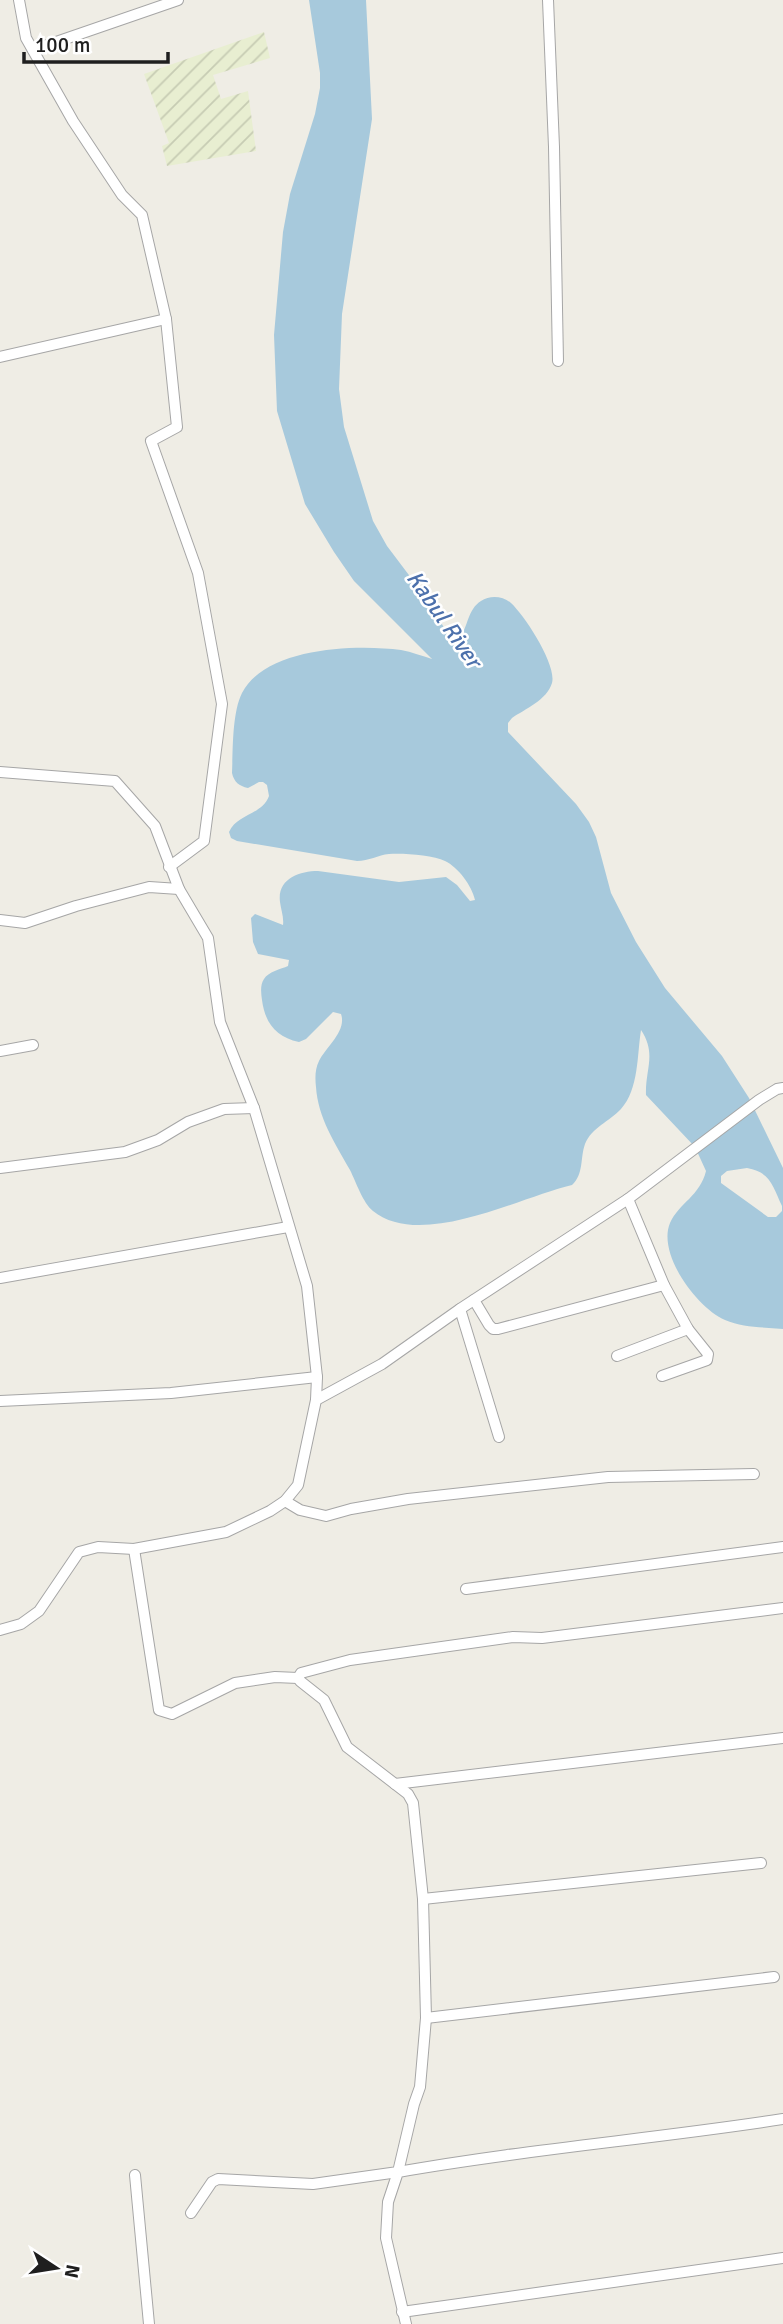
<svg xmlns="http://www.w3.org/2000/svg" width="783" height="2324" font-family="Signika,sans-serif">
<defs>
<pattern id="farmland-furrows" width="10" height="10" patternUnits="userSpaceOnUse" patternTransform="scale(1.75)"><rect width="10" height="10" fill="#e8eed1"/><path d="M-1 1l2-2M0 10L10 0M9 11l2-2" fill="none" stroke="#c7ccb3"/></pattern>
</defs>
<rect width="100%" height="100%" fill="#efede5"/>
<!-- farmland -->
<polygon fill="url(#farmland-furrows)" points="264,32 270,58 213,75 221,99 248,91 256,151 167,166 162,146 169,143 144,74"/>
<!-- water -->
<path fill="#a7c9dc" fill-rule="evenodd" d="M 309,0 L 366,0 L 372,119 L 342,314 L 339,389 L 344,427 L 373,521 L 387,546 L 427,599 L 449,636 L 453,639 L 460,638 C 468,626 468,609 481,601 C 490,595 503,596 511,603 C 525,616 557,665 552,683 C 547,700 525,709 512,718 L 508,723 L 508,732 L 576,804 L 589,822 L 596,837 L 611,893 L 636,942 L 665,988 L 722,1056 L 749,1098 L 783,1168 L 783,1329 C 763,1327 743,1328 725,1320 C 697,1308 657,1254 670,1223 C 679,1203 700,1196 706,1171 L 695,1147 L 646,1095 C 645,1069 657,1054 641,1030 C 637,1055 639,1089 621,1109 C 609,1122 592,1127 585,1144 C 580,1158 584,1174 572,1185 C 520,1197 421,1250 373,1211 C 363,1203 356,1182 350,1170 C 335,1143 318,1118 316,1087 C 315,1078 315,1069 319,1061 C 326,1047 347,1031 341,1014 L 333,1012 L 306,1039 L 299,1042 C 276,1037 265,1023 262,1000 C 261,993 260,985 264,979 C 268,972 281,969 288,966 L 289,960 L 258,954 L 253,942 L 251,918 L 255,914 L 283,925 C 284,917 281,910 280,902 C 277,879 299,871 318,871 L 399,882 L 446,877 L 457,885 L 470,901 L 475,900 C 472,886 458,867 445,861 C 433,855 403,853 389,854 C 378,855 369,861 357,861 L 237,841 L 231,838 L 229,832 C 237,814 262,815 269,796 L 267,785 L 263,782 L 259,782 L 248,788 C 239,786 234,782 232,773 C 233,750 232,713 242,693 C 266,647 356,644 401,650 C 412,652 422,656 432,659 L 354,581 L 334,552 L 305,504 L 277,411 L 274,335 L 283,232 L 290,194 L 315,114 L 320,88 L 320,73 ZM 747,1168 C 771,1172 773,1187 782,1206 L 782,1211 L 776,1217 L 768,1217 L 721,1183 L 721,1176 L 727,1171 Z"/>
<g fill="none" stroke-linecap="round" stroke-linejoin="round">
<defs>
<g id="minor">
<polyline points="19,0 26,38 73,121 122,195 142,215 166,319 177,427 151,441 198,573 222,704 204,841 169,867"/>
<polyline points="548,0 554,147 558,361"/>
<polyline points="33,50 178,0"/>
<polyline points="0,357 166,319"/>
<polyline points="0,772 115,781 155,826 179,889 208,938 220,1022 254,1108 307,1286 317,1377 316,1400"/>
<polyline points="0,920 25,923 76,906 149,887 179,889"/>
<polyline points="0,1051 33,1045"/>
<polyline points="0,1168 125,1152 158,1140 188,1122 224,1109 254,1108"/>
<polyline points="628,1199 664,1285 688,1329 708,1354 707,1360 662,1376"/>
<polyline points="0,1278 288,1227"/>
<polyline points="474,1300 489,1325 493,1329 498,1329 664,1285"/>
<polyline points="460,1309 499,1437"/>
<polyline points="617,1356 688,1329"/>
<polyline points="0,1401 171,1393 317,1377"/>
<polyline points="285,1501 300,1510 326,1516 351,1509 408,1499 608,1477 754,1474"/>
<polyline points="134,1549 159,1710 172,1714 235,1683 275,1677 298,1678"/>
<polyline points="466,1589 783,1547"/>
<polyline points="0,1630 21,1624 39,1611 79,1552 98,1547 134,1549 226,1532 270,1511 285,1501 298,1485 316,1400 382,1364 460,1309 628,1199 759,1100 777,1089 783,1088"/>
<polyline points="395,1784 783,1738"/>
<polyline points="423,1899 761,1863"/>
<polyline points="426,2018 774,1977"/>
<polyline points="135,2175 149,2324"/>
<polyline points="191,2213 212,2182 218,2179 313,2184 398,2172 414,2104 420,2087 426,2018 423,1899 413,1803 408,1794 347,1747 324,1700 300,1681 298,1678 301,1673 350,1660 513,1637 542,1638 783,1608"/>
<polyline points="402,2312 783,2258"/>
<path d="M 406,2324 L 386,2238 L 388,2202 L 398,2172 C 526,2149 655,2139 783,2119"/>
</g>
</defs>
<!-- minor casing -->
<use href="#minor" stroke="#a6a6a6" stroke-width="12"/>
<!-- minor -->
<use href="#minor" stroke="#fff" stroke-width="10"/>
</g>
<g text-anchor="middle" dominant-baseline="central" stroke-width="5" stroke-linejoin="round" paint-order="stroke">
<!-- water labels -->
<g font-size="23" font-style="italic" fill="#4d71ac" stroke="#fff">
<text transform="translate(444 619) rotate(55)">Kabul River</text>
</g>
</g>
<!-- north arrow -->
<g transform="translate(56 2268) rotate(102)" stroke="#ffffff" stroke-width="5" paint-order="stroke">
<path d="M0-5L12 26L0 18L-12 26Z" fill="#1f1f1f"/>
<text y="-10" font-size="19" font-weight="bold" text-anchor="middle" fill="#1f1f1f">N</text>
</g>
<!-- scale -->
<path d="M24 52v10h144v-10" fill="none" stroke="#1f1f1f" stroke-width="3.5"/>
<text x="35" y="52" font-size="21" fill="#1f1f1f" stroke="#ffffff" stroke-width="5" paint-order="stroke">100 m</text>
</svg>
